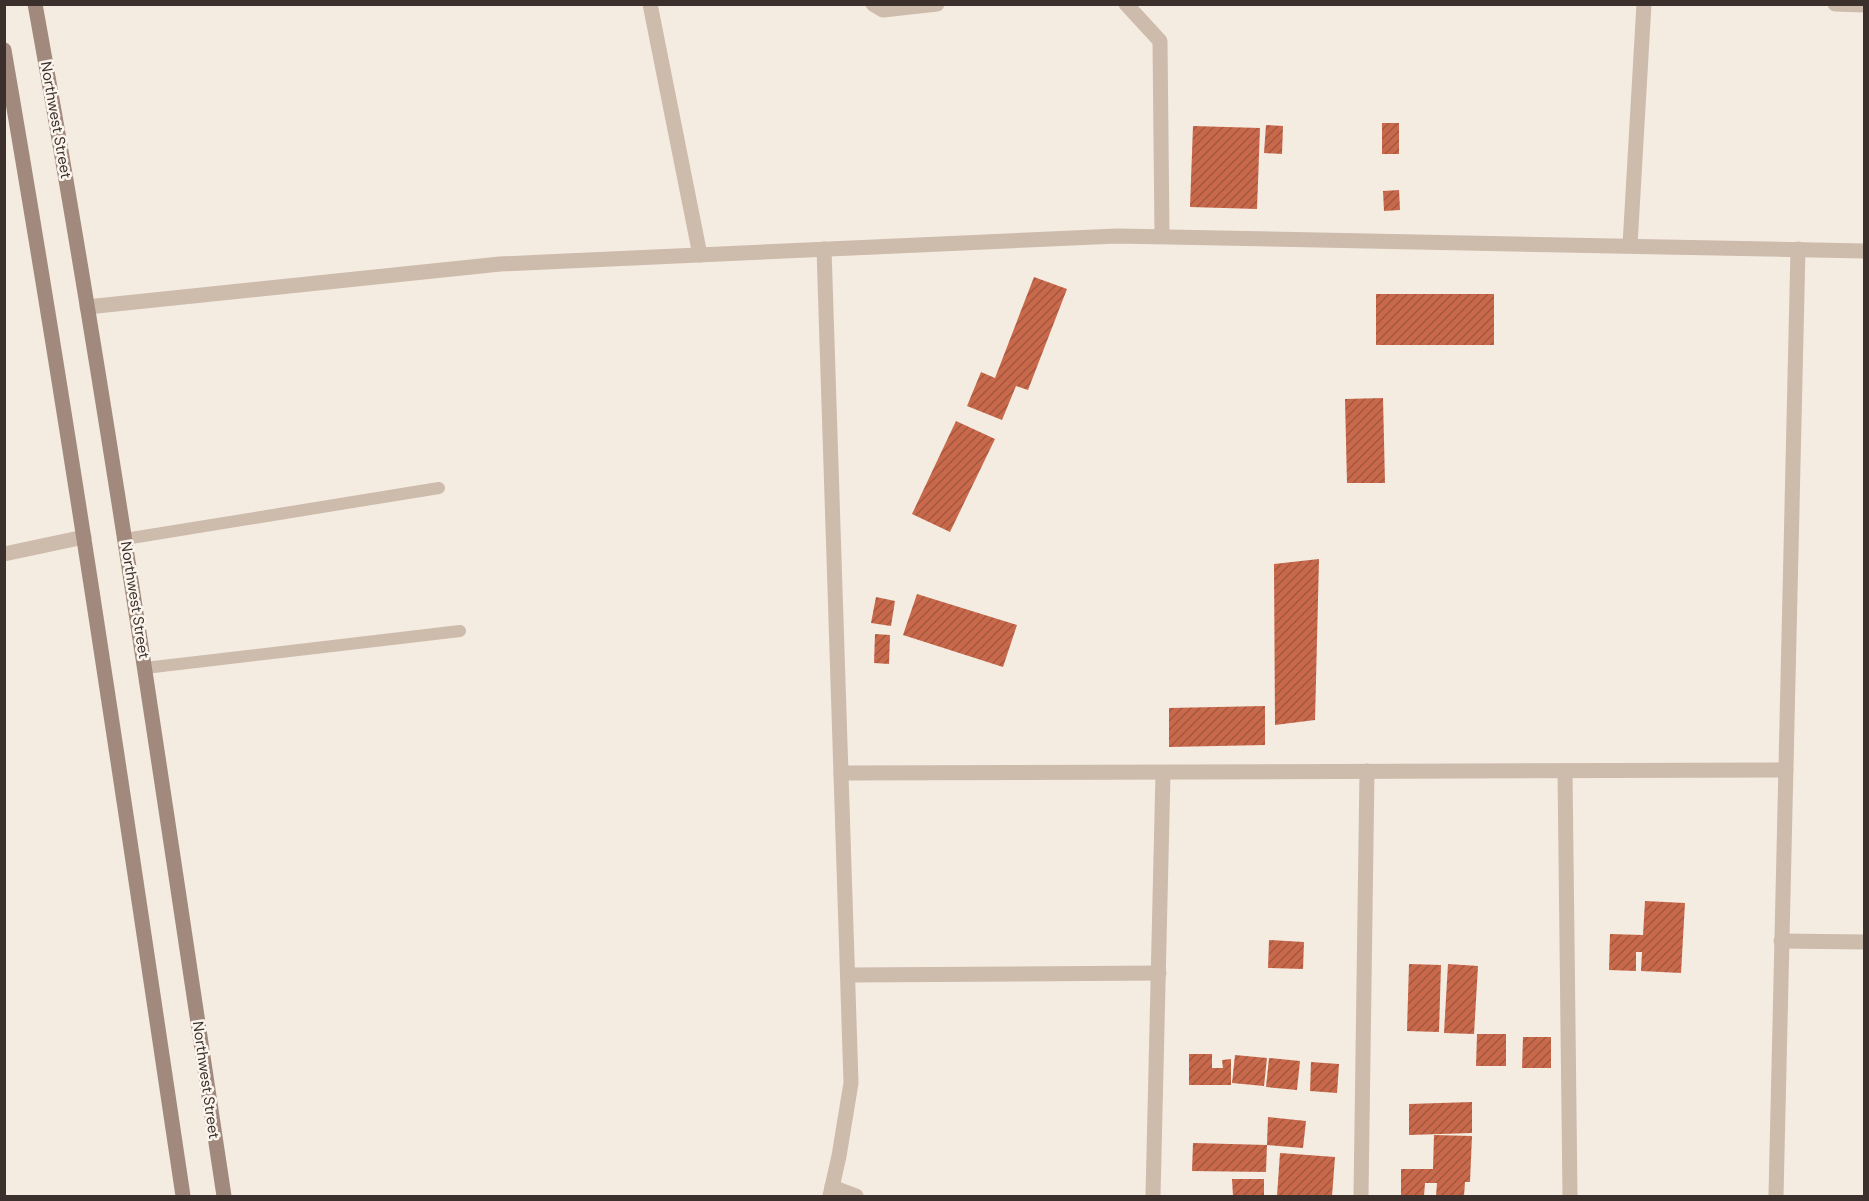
<svg xmlns="http://www.w3.org/2000/svg" width="1869" height="1201" font-family="'DM Sans',sans-serif">
<defs>
<pattern id="building-hatch" width="6" height="6" patternUnits="userSpaceOnUse" patternTransform="scale(1.5)"><rect width="6" height="6" fill="#c8694b"/><path d="M-1 1l2-2M0 6l6-6M5 7l2-2" fill="none" stroke="#a4573f"/></pattern>
</defs>
<rect width="100%" height="100%" fill="#f4ebe1"/>
<!-- building -->
<g fill="url(#building-hatch)">
<rect x="1382" y="123" width="17" height="31"/>
<polygon points="1266,125 1283,126 1282,154 1264,153"/>
<polygon points="1193,126 1260,128 1257,209 1190,207"/>
<polygon points="1399,190 1400,210 1384,211 1383,191"/>
<polygon points="1034,277 1067,289 1028,390 1016,386 1002,420 967,406 981,372 995,378"/>
<rect x="1376" y="294" width="118" height="51"/>
<polygon points="1383,398 1385,483 1347,483 1345,399"/>
<polygon points="956,421 995,439 950,532 912,514"/>
<polygon points="1319,559 1315,720 1275,725 1274,564"/>
<polygon points="917,594 1017,625 1003,667 903,635"/>
<polygon points="876,597 895,601 891,626 871,623"/>
<polygon points="875,634 890,635 889,664 874,663"/>
<polygon points="1265,706 1265,745 1169,747 1169,708"/>
<polygon points="1645,901 1685,903 1681,973 1641,971 1642,952 1636,952 1636,971 1609,970 1610,934 1643,935"/>
<polygon points="1269,940 1304,942 1303,969 1268,968"/>
<polygon points="1409,964 1441,965 1439,1032 1407,1031"/>
<polygon points="1448,964 1478,966 1474,1034 1444,1033"/>
<polygon points="1477,1034 1506,1034 1506,1066 1476,1066"/>
<polygon points="1523,1037 1551,1037 1551,1068 1522,1068"/>
<polygon points="1189,1054 1212,1054 1212,1068 1223,1068 1222,1060 1231,1059 1231,1085 1189,1085"/>
<polygon points="1235,1055 1267,1058 1264,1086 1232,1083"/>
<polygon points="1269,1058 1300,1061 1297,1090 1266,1087"/>
<polygon points="1311,1062 1339,1064 1337,1093 1310,1091"/>
<polygon points="1472,1102 1472,1133 1409,1135 1409,1104"/>
<polygon points="1268,1117 1306,1121 1303,1148 1267,1145 1266,1172 1192,1171 1193,1143 1267,1145"/>
<polygon points="1434,1135 1472,1136 1470,1182 1465,1182 1464,1196 1436,1196 1437,1183 1425,1183 1424,1196 1401,1196 1401,1169 1433,1169"/>
<polygon points="1280,1153 1335,1157 1332,1196 1277,1196"/>
<polygon points="1232,1179 1264,1179 1264,1196 1233,1196"/>
</g>
<g fill="none" stroke-linecap="round" stroke-linejoin="round">
<!-- service -->
<g stroke="#cdbbac" stroke-width="12">
<polyline points="125,539 439,488"/>
<polyline points="145,668 460,631"/>
</g>
<!-- minor -->
<g stroke="#cdbbac" stroke-width="15">
<polyline points="650,4 700,255"/>
<polyline points="873,4 883,10 937,4"/>
<polyline points="1126,4 1160,41 1162,236"/>
<polyline points="1835,4 1864,5"/>
<polyline points="1630,245 1644,4"/>
<polyline points="824,249 851,1083 839,1156 830,1196"/>
<polyline points="87,307 500,264 1117,236 1864,251"/>
<polyline points="4,554 84,537"/>
<polyline points="1565,771 1570,1196"/>
<polyline points="841,773 1786,770"/>
<polyline points="1781,941 1864,942"/>
<polyline points="848,975 1159,973"/>
<polyline points="832,1187 856,1196"/>
<polyline points="1153,1196 1163,773"/>
<polyline points="1361,1196 1367,771"/>
<polyline points="1776,1196 1798,249"/>
</g>
<!-- secondary -->
<g stroke="#a18a7d" stroke-width="15">
<path d="M 35,4 C 107,400 164,799 224,1196"/>
<path d="M 4,50 C 70,431 126,814 183,1196"/>
</g>
</g>
<g text-anchor="middle" dominant-baseline="central" stroke-width="5" stroke-linejoin="round" paint-order="stroke">
<!-- street labels -->
<g font-size="15" fill="#3b302b" stroke="#fbf5ee">
<text transform="translate(56 120) rotate(80)">Northwest Street</text>
<text transform="translate(135 600) rotate(81)">Northwest Street</text>
<text transform="translate(206 1080) rotate(82)">Northwest Street</text>
</g>
</g>
<!-- border -->
<rect width="1869" height="1201" fill="none" stroke="#3b302b" stroke-width="12"/>
</svg>
